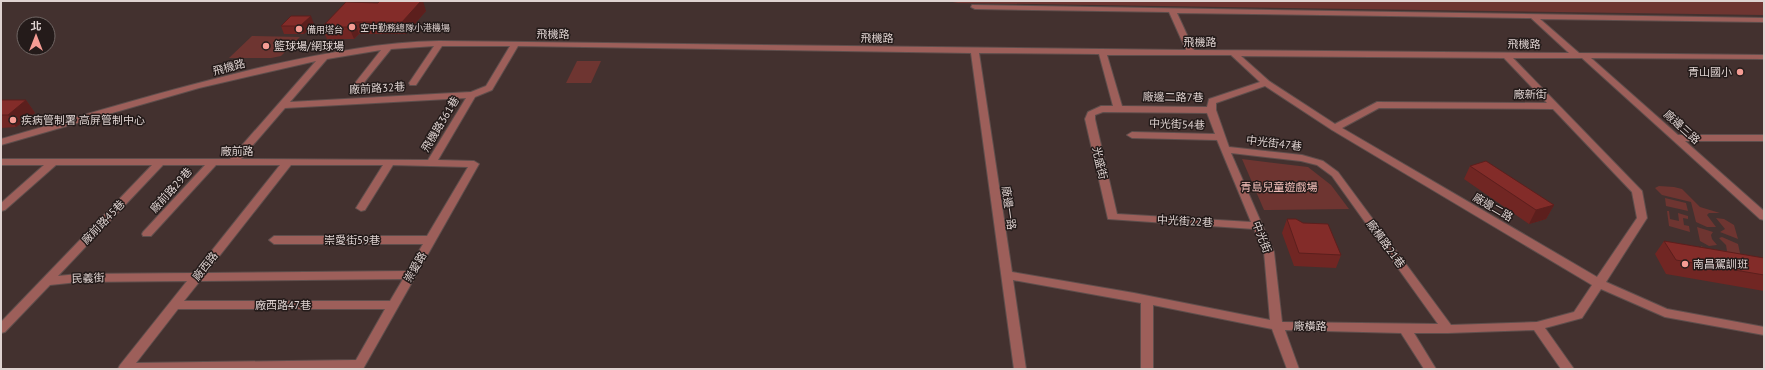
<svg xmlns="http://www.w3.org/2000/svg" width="1765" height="370" font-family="'PT Sans','Noto Sans TC',sans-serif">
<rect width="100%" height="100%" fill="#43312f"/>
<!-- green -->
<g fill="#6e3531">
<polygon points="947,1 1764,1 1764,15 958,3"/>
<polygon points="252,36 300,37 281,56 271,58 229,58"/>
<polygon points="577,61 601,61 591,83 566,83"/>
<polygon points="1242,159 1308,167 1331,185 1349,209 1264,210"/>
<polygon points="1659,186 1674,187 1682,189 1700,207 1720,213 1709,213 1707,215 1716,227 1707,227 1696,222 1691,202 1662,195 1655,188"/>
<polygon points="1665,198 1686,203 1688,211 1666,206"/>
<polygon points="1667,211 1669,211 1670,219 1679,221 1678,213 1688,216 1688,219 1683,218 1684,225 1689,226 1690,232 1669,226"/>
<polygon points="1716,218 1724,219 1734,225 1738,239 1720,232 1725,229"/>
<polygon points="1697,227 1713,232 1711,235 1712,239 1717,245 1709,246 1700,241"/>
<polygon points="1722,237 1738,244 1742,262 1703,257 1701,246 1707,249 1727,251 1726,245 1719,238"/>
</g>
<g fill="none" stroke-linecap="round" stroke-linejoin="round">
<defs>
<path id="minor" d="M 972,5 L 1764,18 L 1764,22 L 1540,19 L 1579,53 L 1764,55 L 1764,59 L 1591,58 L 1678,135 L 1764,135 L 1764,141 L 1685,141 L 1764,211 L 1764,220 L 1760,219 L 1582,58 L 1513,58 L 1642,191 L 1647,218 L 1606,282 L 1667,309 L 1764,327 L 1764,335 L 1665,317 L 1601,289 L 1582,318 L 1545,328 L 1574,369 L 1561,369 L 1534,330 L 1448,333 L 1414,333 L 1436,369 L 1424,369 L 1401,333 L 1285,330 L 1299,369 L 1287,369 L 1272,329 L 1153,305 L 1153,369 L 1141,369 L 1141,303 L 1013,280 L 1026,369 L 1014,369 L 971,53 L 518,46 L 492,90 L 475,97 L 438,160 L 474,161 L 479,164 L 363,369 L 118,369 L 120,365 L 187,281 L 78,282 L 50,285 L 5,332 L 1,333 L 1,322 L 152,165 L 56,165 L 5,210 L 1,211 L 1,203 L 44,165 L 1,165 L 1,159 L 230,159 L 316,61 L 199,88 L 1,145 L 1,139 C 91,113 180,86 271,65 C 326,53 382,42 439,41 L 1186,50 L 1169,12 L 975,9 L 971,7 ZM 1177,13 L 1531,18 L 1569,53 L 1194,50 ZM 434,46 L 409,83 L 410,85 L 416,85 L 442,46 L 510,46 L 486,86 L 471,92 L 290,102 L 327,59 L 381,50 L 355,83 L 359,86 L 362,85 L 391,49 ZM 979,53 L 1099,54 L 1113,106 L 1101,106 L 1088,112 L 1085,119 L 1108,219 L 1254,229 L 1264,252 L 1270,320 L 1134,293 L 1012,272 ZM 1107,55 L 1231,55 L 1260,82 L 1209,99 L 1207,107 L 1122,106 ZM 1241,56 L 1504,58 L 1547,103 L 1377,102 L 1335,124 L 1269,81 ZM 1265,86 L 1332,130 L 1592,285 L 1574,312 L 1537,322 L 1451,325 L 1338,172 L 1323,161 L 1302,155 L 1229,147 L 1216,110 L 1216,103 ZM 466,98 L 428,160 L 241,159 L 285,108 ZM 1379,108 L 1553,109 L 1632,192 L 1637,218 L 1597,277 L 1342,128 ZM 1103,112 L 1207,113 L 1215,134 L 1132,132 L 1127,135 L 1132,138 L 1217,140 L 1251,222 L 1117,214 L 1095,119 L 1095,115 ZM 1231,153 L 1301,161 L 1317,165 L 1332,176 L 1438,324 L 1282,322 L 1274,252 ZM 163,165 L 205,165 L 143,232 L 142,234 L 143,236 L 151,236 L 216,165 L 280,165 L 194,273 L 78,274 L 58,276 ZM 291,165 L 383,165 L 356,208 L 361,211 L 365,210 L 393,165 L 468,167 L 427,236 L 274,236 L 269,240 L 274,244 L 423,244 L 407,271 L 206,273 ZM 403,279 L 390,301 L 184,301 L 200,281 ZM 178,309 L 385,309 L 356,360 L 136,363 Z"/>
</defs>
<!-- minor casing -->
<use href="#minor" stroke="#5f4e4c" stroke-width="2"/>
<!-- minor -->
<use href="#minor" fill="#9d5f5a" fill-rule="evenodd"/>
</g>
<!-- wall -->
<g fill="#712623">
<polygon points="378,3 426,11 406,34 359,34 354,39 327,39 322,27"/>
<polygon points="314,24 304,34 284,34 281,26"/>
<polygon points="1,100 26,100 35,113 16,127 1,128"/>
<polygon points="1470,166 1554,205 1546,219 1529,224 1464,179"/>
<polygon points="1287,219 1341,255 1336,268 1294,266 1282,233"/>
<polygon points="1664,241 1764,258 1764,291 1666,274 1655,254"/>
</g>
<!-- shaded-wall -->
<g fill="#5c1f1d">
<polygon points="421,1 423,1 426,11 406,34 402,22"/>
<polygon points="311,16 314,24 304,34 300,26"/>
<polygon points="355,22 359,34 354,39 349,27"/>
<polygon points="26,100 35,113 16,127 8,115"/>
<polygon points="1554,205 1546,219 1529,224 1536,210"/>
</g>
<!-- building -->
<g fill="#832c29" stroke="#5c1f1d">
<polygon points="380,1 421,1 402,22 355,22 349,27 322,27 346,2 378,3"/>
<polygon points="291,16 311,16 300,26 281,26"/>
<polygon points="1,100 26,100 8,115 1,115"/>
<polygon points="1486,161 1554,205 1536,210 1470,166"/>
<polygon points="1287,219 1296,219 1303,223 1328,224 1341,255 1299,253"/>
<polygon points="1664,241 1764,258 1764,275 1676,260"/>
</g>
<!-- markers -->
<g fill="#f59c94" stroke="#241b1a" stroke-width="1.5">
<circle cx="352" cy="27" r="4"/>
<circle cx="299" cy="29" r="4"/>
<circle cx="266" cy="46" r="4"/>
<circle cx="1740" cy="72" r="4"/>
<circle cx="13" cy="120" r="4"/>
<circle cx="1685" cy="264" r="4"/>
</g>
<g text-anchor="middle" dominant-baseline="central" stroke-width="3" stroke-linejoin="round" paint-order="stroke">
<!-- far-poi labels -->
<g font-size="9" fill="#dfd3d1" stroke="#241b1a" text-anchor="start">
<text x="360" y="27">空中勤務總隊小港機場</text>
<text x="307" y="29">備用塔台</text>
</g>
<!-- street labels -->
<g font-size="11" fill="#dfd3d1" stroke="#241b1a">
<text transform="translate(553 34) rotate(1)">飛機路</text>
<text transform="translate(877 38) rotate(1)">飛機路</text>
<text x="1200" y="42">飛機路</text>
<text transform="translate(1524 44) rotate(1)">飛機路</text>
<text transform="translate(229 67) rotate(-15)">飛機路</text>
<text transform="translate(377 88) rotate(-3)">廠前路32巷</text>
<text x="1530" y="94">廠新街</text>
<text transform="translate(1173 97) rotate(1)">廠邊二路7巷</text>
<text transform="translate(440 124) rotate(-59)">飛機路361巷</text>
<text transform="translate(1177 124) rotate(2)">中光街54巷</text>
<text transform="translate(1682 127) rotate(42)">廠邊三路</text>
<text transform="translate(1274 143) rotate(7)">中光街47巷</text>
<text x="237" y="151">廠前路</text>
<text transform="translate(1100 163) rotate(77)">光盛街</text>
<text transform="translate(171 190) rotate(-48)">廠前路29巷</text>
<text transform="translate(1493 207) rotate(30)">廠邊二路</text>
<text transform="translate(1009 208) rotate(82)">廠邊一路</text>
<text transform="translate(1185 221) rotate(3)">中光街22巷</text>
<text transform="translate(103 222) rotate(-46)">廠前路45巷</text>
<text transform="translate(1262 237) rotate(69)">中光街</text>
<text x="352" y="240">崇愛街59巷</text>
<text transform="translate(1386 244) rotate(54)">廠橫路21巷</text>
<text transform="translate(205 266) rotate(-52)">廠西路</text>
<text transform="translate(415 267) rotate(-60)">崇愛路</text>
<text transform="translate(88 278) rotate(-2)">民義街</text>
<text x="283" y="305">廠西路47巷</text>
<text transform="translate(1310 326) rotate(1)">廠橫路</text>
</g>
<!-- poi labels -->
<g font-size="11" fill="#dfd3d1" stroke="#241b1a" text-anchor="start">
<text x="274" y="46">籃球場/網球場</text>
<text x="1732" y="72" text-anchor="end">青山國小</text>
<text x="21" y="120">疾病管制署 高屏管制中心</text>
<text x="1693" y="264">南昌駕訓班</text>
</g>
<!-- park labels -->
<g font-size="11" fill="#f4c0bb" stroke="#241b1a">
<text x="1279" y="187">青島兒童遊戲場</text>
</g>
</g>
<!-- border -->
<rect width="1765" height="370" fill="none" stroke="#dfd3d1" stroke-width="4"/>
<!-- north arrow -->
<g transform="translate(36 36)"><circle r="19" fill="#241b1a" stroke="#6f6563"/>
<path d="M0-3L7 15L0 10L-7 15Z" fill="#f59c94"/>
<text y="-6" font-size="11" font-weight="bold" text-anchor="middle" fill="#dfd3d1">北</text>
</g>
</svg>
